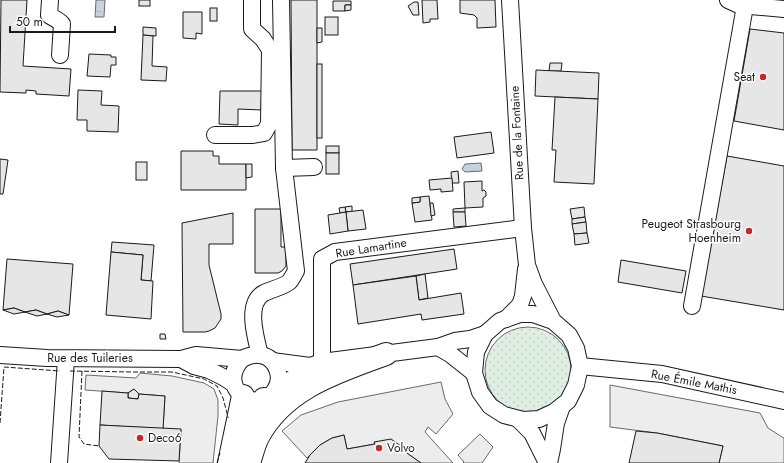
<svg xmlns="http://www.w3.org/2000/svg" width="784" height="463" font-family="Jost,sans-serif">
<defs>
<pattern id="grass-dots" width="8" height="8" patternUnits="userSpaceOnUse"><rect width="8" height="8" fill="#e0efe3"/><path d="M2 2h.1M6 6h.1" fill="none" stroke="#c0ccc2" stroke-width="1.8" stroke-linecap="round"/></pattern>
<pattern id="water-ripples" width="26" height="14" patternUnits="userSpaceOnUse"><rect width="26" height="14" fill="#c6d2dc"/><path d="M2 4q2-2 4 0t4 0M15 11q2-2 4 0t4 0" fill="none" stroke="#aab4bc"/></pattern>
</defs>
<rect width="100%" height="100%" fill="#fff"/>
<!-- grass -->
<circle fill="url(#grass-dots)" stroke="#6a6a6a" cx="528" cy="370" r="43"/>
<!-- parking -->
<g fill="#ededed" stroke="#6a6a6a">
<polygon points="140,373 172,376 204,383 214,389 218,400 218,416 213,463 179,463 181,430 163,429 165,396 139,394 134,389 128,393 85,390 86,375 136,378"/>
<polygon points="441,382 445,399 453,414 436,434 428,427 425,432 453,463 421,463 404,451 405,449 375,442 375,444 347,449 344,435 332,438 320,445 307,458 282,431 301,415 338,402"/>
<polygon points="610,385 760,413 768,428 782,437 784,438 784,463 719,463 723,446 657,433 610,427"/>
<polygon points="480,434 493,447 482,463 463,463 464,462 458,455"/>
</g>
<!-- water -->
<g fill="url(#water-ripples)" stroke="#6a6a6a">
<polygon points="96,0 105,0 104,17 95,17"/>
<polygon points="481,163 482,171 465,172 462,169 463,167 464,166 465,164"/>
</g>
<!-- building -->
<g fill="#e6e6e6" stroke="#1a1a1a">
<polygon points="1,0 27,0 23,66 71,69 69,96 36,94 36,91 26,90 26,93 0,92"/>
<rect x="139" y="0" width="11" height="6"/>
<polygon points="291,0 317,0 317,150 292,150"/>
<polygon points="422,0 437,0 438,19 430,19 430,22 423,23"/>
<polygon points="460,0 495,0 496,27 477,28 477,18 474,15 460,13"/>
<polygon points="333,1 351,1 351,5 345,5 345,11 333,11"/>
<polygon points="414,2 418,2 419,15 413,15 408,6"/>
<polygon points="345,5 351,5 351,10 345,11"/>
<rect x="210" y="8" width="7" height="13"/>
<polygon points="183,12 202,12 202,34 196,33 196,39 183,38"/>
<rect x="325" y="17" width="13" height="18"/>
<polygon points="143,27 156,28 156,36 143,35"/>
<polygon points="317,28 322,28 322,42 317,43"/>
<polygon points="750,29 784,33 784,130 734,121"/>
<polygon points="143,35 153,36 152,66 167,67 166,81 141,80"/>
<polygon points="89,54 111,55 111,57 116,57 116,65 111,65 110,77 87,76"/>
<polygon points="550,63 562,63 561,71 549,71"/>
<rect x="317" y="64" width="5" height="74"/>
<polygon points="536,70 599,73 598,99 535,96"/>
<polygon points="78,90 102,91 101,105 119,106 118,132 87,131 87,120 77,120"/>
<polygon points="220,91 262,91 261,110 238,109 238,125 219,124"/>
<polygon points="555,97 598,99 594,184 554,182 556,150 552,150"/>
<polygon points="491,132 494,153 457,158 454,137"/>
<rect x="326" y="146" width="13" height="7"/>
<polygon points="181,151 213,151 213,156 219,156 219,164 246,164 246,190 181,190"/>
<rect x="326" y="153" width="13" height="21"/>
<polygon points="727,156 784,166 784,310 701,296"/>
<polygon points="0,159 8,160 3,194 0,194"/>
<rect x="136" y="162" width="11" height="18"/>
<polygon points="246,164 252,164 252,177 246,178"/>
<polygon points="458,171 459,183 452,183 451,172"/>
<polygon points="452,178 453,191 441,192 441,189 430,190 429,180"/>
<polygon points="482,181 482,191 484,190 486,192 486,196 483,198 483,207 465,208 464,182"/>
<polygon points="429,196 432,220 415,222 412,203 420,202 420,197"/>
<polygon points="420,197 420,202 412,203 412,198"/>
<polygon points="430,203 433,203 435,215 431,216"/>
<polygon points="352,206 352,212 346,212 345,207"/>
<polygon points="345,207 346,212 340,213 339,208"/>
<polygon points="584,207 585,217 572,219 570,209"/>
<polygon points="465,208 465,212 453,212 453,209"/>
<polygon points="255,209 281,209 281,247 286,247 286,266 282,271 278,273 255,273"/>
<polygon points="363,210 366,229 348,231 346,212"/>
<polygon points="346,212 348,231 330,234 328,215"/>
<polygon points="453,212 465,212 466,226 454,227"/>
<polygon points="233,213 233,244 209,244 209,265 221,314 221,319 215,328 209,331 205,332 183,332 182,223"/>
<polygon points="585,217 586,222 572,224 572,219"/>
<polygon points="586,222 587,233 574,234 572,224"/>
<polygon points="587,233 589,243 575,245 574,234"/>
<polygon points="112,242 154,245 151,281 141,280 143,255 111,252"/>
<polygon points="454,249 457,269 353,285 350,264"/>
<polygon points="111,252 143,255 141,280 153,281 151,319 106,315"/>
<polygon points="7,259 73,264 69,315 58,311 47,314 36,310 25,312 14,308 3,310"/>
<polygon points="621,260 686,271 682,293 618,282"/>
<polygon points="425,274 428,298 419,300 416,276"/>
<polygon points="416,276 419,300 461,293 464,314 422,320 421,314 358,324 353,285"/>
<polygon points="14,308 25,312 14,314 3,310"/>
<polygon points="36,310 47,314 37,316 25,312"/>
<polygon points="58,311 69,315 57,317 47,314"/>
<polygon points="160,334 165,334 166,339 160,339"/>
<polygon points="134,389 139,394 138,399 128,398 128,393"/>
<polygon points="102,391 128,393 128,398 138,399 139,394 165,396 163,429 100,425"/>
<polygon points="100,425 181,429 179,461 109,459 99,446"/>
<polygon points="636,431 657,433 723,446 719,463 629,463"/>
<polygon points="344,435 347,449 375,444 374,442 391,439 405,449 404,451 421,463 305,463 310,455 320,445 332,438"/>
</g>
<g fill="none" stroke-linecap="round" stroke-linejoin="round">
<defs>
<g id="minor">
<path d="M 50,0 L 49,15 C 53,18 59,20 62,24 L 60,55"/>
<polyline points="281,0 284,168 314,167"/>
<polyline points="510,0 523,228 527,265 534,284 553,321 569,335 576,348 580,366 576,385 568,401 554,412 539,419 523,420 504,415 490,406 480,392 474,373 476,352 485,334 500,321 520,314 533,314 553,321"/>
<polyline points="728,0 739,5 784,9"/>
<polyline points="215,135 253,135 264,133 269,124 270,50 263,39 252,29 252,0"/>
<polyline points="692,306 745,6"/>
<polyline points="506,319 520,305 523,296 526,269"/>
<polyline points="438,347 450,354 474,373"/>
<path d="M 0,355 L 47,358 L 181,359 L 196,355 L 242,359 C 255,352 271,353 277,369 C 280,376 279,384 275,390 C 258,417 215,388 242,359"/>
<path d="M 260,355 C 256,339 245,303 264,293 C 270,290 285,286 289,282 C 292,279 294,274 296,271 L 284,168"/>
<polyline points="181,359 194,366 209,370 223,377 234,384"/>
<polyline points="272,361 310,366"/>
<polyline points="322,362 322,259 335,252 523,228"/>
<polyline points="580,366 662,374 784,401"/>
<polyline points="278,386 290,380 310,366 322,362 438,347 455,341 470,339 485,334"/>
<polyline points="518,419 532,433 547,463"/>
<polyline points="59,463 66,359"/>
<polyline points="549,463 552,449 556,423 562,406"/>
</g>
<g id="highway">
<polyline points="248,437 254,419 264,399"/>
<polyline points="229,463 243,396"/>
<path d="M 249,463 C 252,454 254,445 258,437 C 284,388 337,372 386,354"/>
</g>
</defs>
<!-- minor casing -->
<use href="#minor" stroke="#1a1a1a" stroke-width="18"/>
<!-- highway casing -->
<use href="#highway" stroke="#1a1a1a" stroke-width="24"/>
<!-- minor -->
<use href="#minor" stroke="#fff" stroke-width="16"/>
<!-- highway -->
<use href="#highway" stroke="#fff" stroke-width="22"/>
<!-- fence -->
<g stroke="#1a1a1a" stroke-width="1" stroke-dasharray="5 2" stroke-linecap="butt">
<polyline points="70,371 133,372 172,372 204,379 217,386 223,398 228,417 228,418"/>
<polyline points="82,371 79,437 84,444 99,446"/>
<polyline points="0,423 4,367 60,371"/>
<polyline points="217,463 220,453"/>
</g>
</g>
<!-- markers -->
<g fill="#c62828" stroke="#fff" stroke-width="1.5">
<circle cx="763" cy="77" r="4"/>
<circle cx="749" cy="231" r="4"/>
<circle cx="140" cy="438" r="4"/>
<circle cx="379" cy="448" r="4"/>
</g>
<g text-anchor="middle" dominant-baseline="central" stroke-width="3" stroke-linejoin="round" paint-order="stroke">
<!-- poi labels -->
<g font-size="12" fill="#1a1a1a" stroke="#fff" text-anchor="end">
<text x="755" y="77">Seat</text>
<text x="741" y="224">Peugeot Strasbourg<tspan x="741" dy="14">Hoenheim</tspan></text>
<text x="148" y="438" text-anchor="start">Deco6</text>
<text x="387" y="448" text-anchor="start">Volvo</text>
</g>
<!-- street labels -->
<g font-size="12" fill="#1a1a1a" stroke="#fff">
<text transform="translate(517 133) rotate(-93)">Rue de la Fontaine</text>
<text transform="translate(371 248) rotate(-9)">Rue Lamartine</text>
<text x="90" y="358">Rue des Tuileries</text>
<text transform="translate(694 382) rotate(11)">Rue Émile Mathis</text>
</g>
</g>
<!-- scale -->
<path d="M10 26v6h105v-6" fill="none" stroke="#1a1a1a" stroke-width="2"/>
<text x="16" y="26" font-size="12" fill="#1a1a1a" stroke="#ffffff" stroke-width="3" paint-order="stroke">50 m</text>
</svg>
